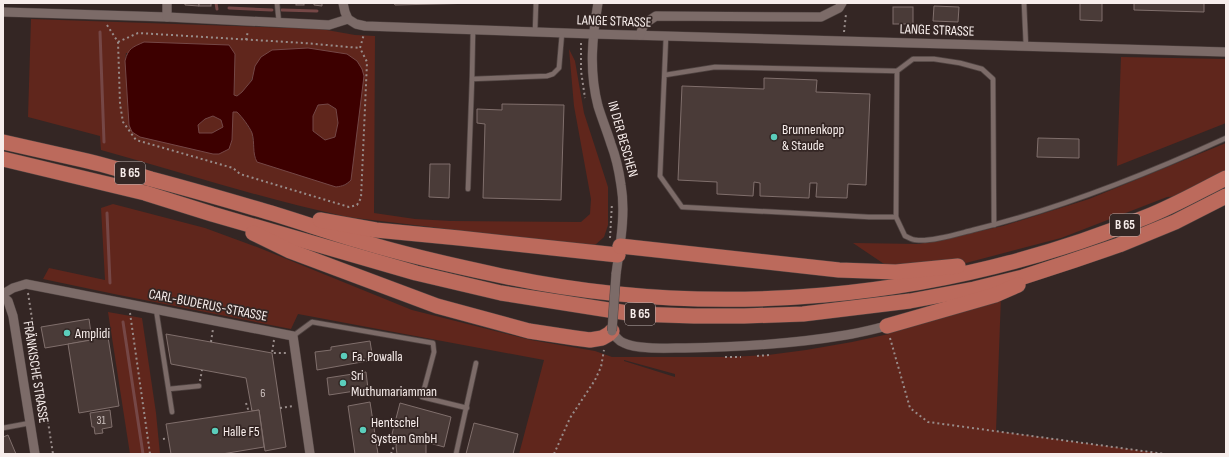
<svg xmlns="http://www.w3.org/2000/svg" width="1229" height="457" font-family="'Sofia Sans Condensed',sans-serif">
<rect width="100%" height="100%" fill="#342624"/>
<!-- green -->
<g fill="#60261c" fill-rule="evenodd">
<path d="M 31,19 L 321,29 L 355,35 L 375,36 L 374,213 L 415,219 L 451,221 L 581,222 L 590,214 L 591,199 L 574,106 L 569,49 L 575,61 L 584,113 L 608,187 L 608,225 L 604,237 L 595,245 L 573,244 L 347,217 C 264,199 183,173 101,150 L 100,136 L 28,117 ZM 126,53 L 235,54 L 234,95 L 237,96 C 249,87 252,81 255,66 L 364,76 L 351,180 L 347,184 L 343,186 L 255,158 L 252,133 L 243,118 L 237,112 L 233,111 L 213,154 L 129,125 L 125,61 Z"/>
<polygon points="1121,57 1226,59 1226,123 1117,166"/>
<polygon points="328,104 336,109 338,123 335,137 325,140 313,131 313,116 318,105"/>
<polygon points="213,116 221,120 223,127 212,133 199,133 198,125 205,119"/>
<polygon points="1226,143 1226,178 1191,195 1167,197 1061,238 962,264 896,272 853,243 919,244 1003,226 1089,199"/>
<path d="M 113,204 L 205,228 L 257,247 L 412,310 L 531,340 L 595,351 L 612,357 L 728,357 L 768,355 L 806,350 L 852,342 L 889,334 L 895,328 L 1001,296 L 996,431 L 1165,454 L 519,454 L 544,360 L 298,314 L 291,329 L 119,295 L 43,279 L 49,268 L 105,280 L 101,208 ZM 624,360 L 675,374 L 675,377 L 624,361 Z"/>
<polygon points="108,312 142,318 156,413 160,454 130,454"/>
</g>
<!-- water -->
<path fill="#3d0000" stroke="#754746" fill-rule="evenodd" d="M 144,42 L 229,45 L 235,54 L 234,95 L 237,96 L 242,92 L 252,80 L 255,66 L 261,57 L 272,50 L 308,48 L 347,54 L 357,61 L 362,69 L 364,76 L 351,180 C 346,185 343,186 336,187 L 257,162 C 252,153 255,143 252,133 C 249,126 242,117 237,112 L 233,112 L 232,140 L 229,149 L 219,154 L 213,154 L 140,137 L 132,132 L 129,125 L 125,61 C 128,48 133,47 144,42 ZM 328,104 L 336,109 L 338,123 L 335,137 L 325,140 L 313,131 L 313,116 L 318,105 ZM 213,116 L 221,120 L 223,127 L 212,133 L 199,133 L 198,125 L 205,119 Z"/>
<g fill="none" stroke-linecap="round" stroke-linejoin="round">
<!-- stream -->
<g stroke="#754746" stroke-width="3">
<polyline points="216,3 217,9"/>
<polyline points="229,8 272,10"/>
<polyline points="282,10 317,11"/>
<polyline points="100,32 104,142"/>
<polyline points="107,213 110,283"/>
<polyline points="123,322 143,454"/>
</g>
</g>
<!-- building -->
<g fill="#4a3b38" stroke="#806f6c">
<polygon points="185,3 199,3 199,6 185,5"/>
<rect x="199" y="3" width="12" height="3"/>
<rect x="296" y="3" width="8" height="2"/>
<polygon points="314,3 322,3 322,6 314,5"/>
<polygon points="394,3 479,3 395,5"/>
<polygon points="1080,3 1102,3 1102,21 1080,20"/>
<polygon points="1134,3 1204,3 1204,12 1134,10"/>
<polygon points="934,6 959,7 958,22 933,21"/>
<rect x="893" y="7" width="20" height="17"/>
<polygon points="764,78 817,80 816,92 870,94 866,185 848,184 847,198 816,197 817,183 810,183 809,198 760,196 760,183 754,182 753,196 717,194 717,182 678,180 682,86 764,89"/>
<polygon points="502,104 564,105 561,200 483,198 485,124 477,123 477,109 502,110"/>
<polygon points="1038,138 1079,139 1079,158 1037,157"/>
<polygon points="430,164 450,164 449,198 429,197"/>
<polygon points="89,319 92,340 45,348 41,327"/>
<polygon points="166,334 272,353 286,447 265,451 259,410 252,411 246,378 171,364"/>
<polygon points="108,337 119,406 79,413 68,344"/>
<polygon points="370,341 373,360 317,370 315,352 331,350 331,347"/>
<polygon points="366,372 368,389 329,395 327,378"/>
<polygon points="370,402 378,454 355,454 348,406"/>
<polygon points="400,403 451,417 444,447 426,442 426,454 397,454 396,446 399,438 394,437 392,434"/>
<polygon points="110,410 112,427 102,429 103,433 95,434 94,427 92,427 90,413"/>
<polygon points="259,410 264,447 222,454 171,454 166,424"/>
<polygon points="474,423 518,434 513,454 466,454"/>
<polygon points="8,435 16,454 3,454 3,437"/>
</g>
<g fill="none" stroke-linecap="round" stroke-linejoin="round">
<defs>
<g id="service">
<polyline points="277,3 279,23"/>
<polyline points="1024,3 1026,47"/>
<polyline points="473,30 472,79 547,76 553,74 559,68 562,33"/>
<polyline points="535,32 536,3"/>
<polyline points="897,71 913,59 934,59 960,63 982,69 993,79 994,225"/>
<polyline points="665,75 715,67 897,71 896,217 869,217 682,207 660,176 666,36"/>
<polyline points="468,189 472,79"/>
<path d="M 896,217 L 905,236 C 908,237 912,240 916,240 C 932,242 957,234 973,230 C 1060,209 1145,175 1226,138"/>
<polyline points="156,309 172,412"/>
<polyline points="293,336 312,322 433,343 434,352 422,397 467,408"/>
<polyline points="169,389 199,386"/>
<polyline points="3,428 30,423"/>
<polyline points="456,454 476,363"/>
</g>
<g id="minor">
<polyline points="343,3 345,12 348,19"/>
<path d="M 598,3 C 592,38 589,71 598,106 C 602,119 607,131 611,144 C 616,157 619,171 621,185 C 626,214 620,245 616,274"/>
<polyline points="3,12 167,17 329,25 348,19 356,24 365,26 593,34 1226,52"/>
<polyline points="167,17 167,3"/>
<polyline points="640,35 644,24 656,16 821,17 839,8 842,3"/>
<polyline points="3,294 13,288 26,284 293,336 310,454"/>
<polyline points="3,297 8,301 13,316 35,454"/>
<path d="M 612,331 C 615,336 618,341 624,343 C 638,350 669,348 685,348 C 739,347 793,344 846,335 C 860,333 874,329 887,326"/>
</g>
<g id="trunk">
<path d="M 3,142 C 30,148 57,154 83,160 C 106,165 128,172 151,179 C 185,188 220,198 254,208 C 293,219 331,233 370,244 C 410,256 451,265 493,274 C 710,322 941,301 1146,217 C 1174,206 1200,191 1226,178"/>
<polyline points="3,159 145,193 212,214 416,273 501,293 634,314 694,316 744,316 803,314 910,301 974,289 1023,277 1075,260 1119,245 1175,222 1226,196"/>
<polyline points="320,220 376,230 459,238 618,255"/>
<polyline points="253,233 290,251 437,306 529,331 575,338 590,340 602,338 609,334 612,331"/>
<polyline points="620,246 839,270 896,272 958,266"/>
<polyline points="887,326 995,295 1018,285"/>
</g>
</defs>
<!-- service casing -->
<use href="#service" stroke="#504442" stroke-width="6"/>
<!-- minor casing -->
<use href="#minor" stroke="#504442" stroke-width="10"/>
<!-- trunk casing -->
<use href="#trunk" stroke="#504442" stroke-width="16"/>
<!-- path -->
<g stroke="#988c8a" stroke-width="2" stroke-dasharray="2 3" stroke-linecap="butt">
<polyline points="107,25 118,42 120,104 123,122 136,140 233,168 240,174 349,207 357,205 361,198 367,62 360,48 364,34"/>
<polyline points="844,32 846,14"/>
<polyline points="246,40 248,31"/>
<polyline points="118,42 138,33 304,43 360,48"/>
<polyline points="581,43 581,71 585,98"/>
<polyline points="610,238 612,203"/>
<polyline points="28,293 53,454"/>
<polyline points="130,313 150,454"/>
<polyline points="890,338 910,408 928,422 1165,454"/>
<polyline points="274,340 272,353 286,353"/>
<polyline points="211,342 213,329"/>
<polyline points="757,356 770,355"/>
<polyline points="725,357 741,357"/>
<polyline points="200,381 202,370"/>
<polyline points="246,403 248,409 252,409"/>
<polyline points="280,408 294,406"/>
<polyline points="163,439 168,438"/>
<polyline points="391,454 397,438"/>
<polyline points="554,454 570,418 595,380 601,367 604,350"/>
</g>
<!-- service -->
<use href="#service" stroke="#7c6b68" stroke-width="4.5"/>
<!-- minor -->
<use href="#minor" stroke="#7c6b68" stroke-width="9"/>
<!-- trunk -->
<use href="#trunk" stroke="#bc6a5c" stroke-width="15"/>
<defs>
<polyline id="minor-bridge" points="612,331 616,274"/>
</defs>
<!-- minor-bridge casing -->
<use href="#minor-bridge" stroke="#504442" stroke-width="10" stroke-linecap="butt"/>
<!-- minor-bridge -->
<use href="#minor-bridge" stroke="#7c6b68" stroke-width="9"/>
</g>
<!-- markers -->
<g fill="#5bcebc" stroke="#342624" stroke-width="1.5">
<circle cx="774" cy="137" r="4"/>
<circle cx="67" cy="333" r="4"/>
<circle cx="344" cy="356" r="4"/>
<circle cx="343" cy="383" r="4"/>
<circle cx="363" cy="430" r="4"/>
<circle cx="215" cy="431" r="4"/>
</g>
<g text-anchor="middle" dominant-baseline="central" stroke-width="3.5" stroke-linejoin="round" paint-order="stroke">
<!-- number labels -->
<g font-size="12" fill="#ccc0be">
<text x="263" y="393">6</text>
<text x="101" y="420">31</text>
</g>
<!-- shield labels -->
<g fill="#342624" stroke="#bcb1af" stroke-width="1">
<rect x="115" y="162" width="30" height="22" rx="3"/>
<rect x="1110" y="214" width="30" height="22" rx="3"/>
<rect x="625" y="303" width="30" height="22" rx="3"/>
</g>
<g font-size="13" font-weight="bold" fill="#f7edeb">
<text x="130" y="173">B 65</text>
<text x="1125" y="225">B 65</text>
<text x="640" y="314">B 65</text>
</g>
<!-- street labels -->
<g font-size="14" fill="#f7edeb" stroke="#342624">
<text transform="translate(614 21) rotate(2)">LANGE STRASSE</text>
<text transform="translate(937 30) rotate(2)">LANGE STRASSE</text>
<text transform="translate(623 139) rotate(74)">IN DER BESCHEN</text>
<text transform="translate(208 305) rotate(11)">CARL-BUDERUS-STRASSE</text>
<text transform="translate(36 372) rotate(81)">FRÄNKISCHE STRASSE</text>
</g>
<!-- poi labels -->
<g font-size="14" fill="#f7edeb" stroke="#342624" text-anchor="start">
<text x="782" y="129">Brunnenkopp<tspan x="782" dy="16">&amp; Staude</tspan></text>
<text x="75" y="333">Amplidi</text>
<text x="352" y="356">Fa. Powalla</text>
<text x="351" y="375">Sri<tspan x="351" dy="16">Muthumariamman</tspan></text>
<text x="371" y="422">Hentschel<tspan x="371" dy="16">System GmbH</tspan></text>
<text x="223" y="431">Halle F5</text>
</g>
</g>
<!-- border -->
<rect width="1229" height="457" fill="none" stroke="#f7edeb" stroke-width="8"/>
</svg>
